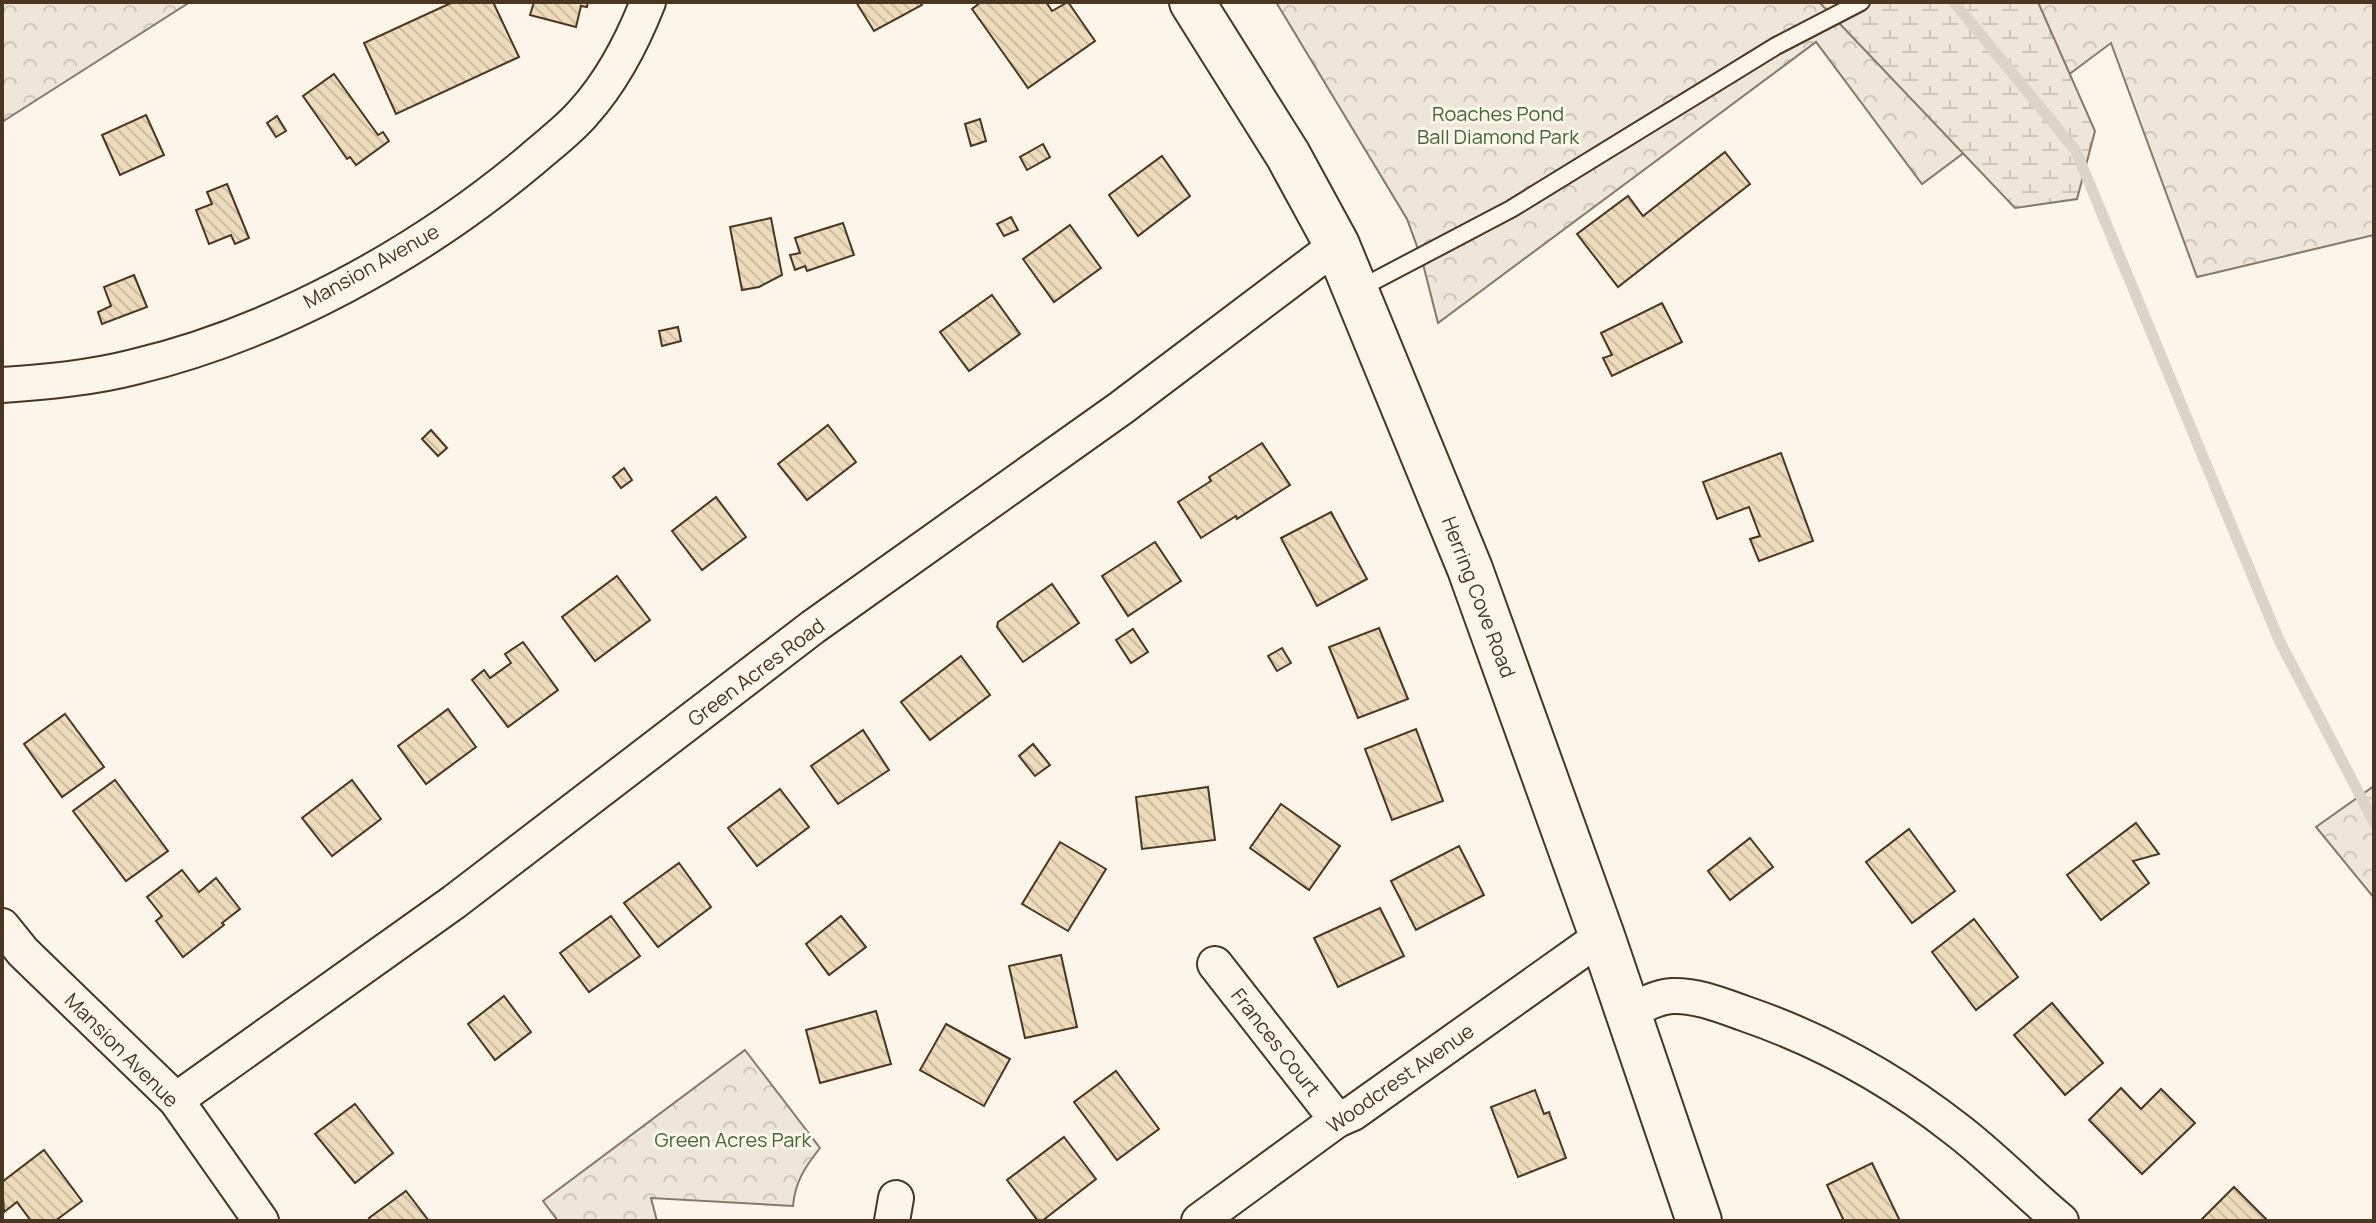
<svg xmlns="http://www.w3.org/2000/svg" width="2376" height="1223" font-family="Manrope,sans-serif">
<defs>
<pattern id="forest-crowns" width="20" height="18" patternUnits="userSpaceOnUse" patternTransform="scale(2)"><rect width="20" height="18" fill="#ede6d9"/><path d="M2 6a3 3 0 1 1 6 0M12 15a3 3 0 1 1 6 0" fill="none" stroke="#cdc6ba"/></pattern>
<pattern id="wetland-marsh" width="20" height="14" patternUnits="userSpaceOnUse" patternTransform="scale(2)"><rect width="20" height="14" fill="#ede6d9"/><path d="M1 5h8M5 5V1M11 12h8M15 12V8" fill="none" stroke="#cdc6ba"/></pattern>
<pattern id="building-back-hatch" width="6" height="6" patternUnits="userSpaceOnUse" patternTransform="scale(2)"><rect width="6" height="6" fill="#ecdcbc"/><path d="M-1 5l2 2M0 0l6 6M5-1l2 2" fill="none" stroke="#ccbda1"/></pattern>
</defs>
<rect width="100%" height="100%" fill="#fbf6e9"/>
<!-- forest -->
<g fill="url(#forest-crowns)" stroke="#887966" stroke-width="2">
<polygon points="2,2 190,2 2,122"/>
<polygon points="1276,2 2374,2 2374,235 2197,277 2111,43 1922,184 1816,42 1438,323 1422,260 1407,219"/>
<polygon points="2374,786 2374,898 2316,827"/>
<path d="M 745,1050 L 820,1148 C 805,1167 795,1182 793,1206 L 651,1198 L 657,1221 L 558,1221 L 543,1201 Z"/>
</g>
<!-- wetland -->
<polygon fill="url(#wetland-marsh)" stroke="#887966" stroke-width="2" points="1819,2 2038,2 2095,131 2077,199 2015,208"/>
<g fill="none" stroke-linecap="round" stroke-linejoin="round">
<!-- stream -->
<polyline stroke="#dcd4c6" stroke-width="11" points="1954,2 2076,151 2279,640 2374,822"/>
</g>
<!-- building -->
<g fill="url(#building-back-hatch)" stroke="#4a3520" stroke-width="2">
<polygon points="453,2 493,2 519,57 396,114 364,43"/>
<polygon points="534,2 588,2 587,7 581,6 576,27 530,15"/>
<polygon points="856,2 920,2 922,5 874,31"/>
<polygon points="981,2 1046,2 1052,11 1068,2 1095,41 1028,88 972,9"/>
<polygon points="334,74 378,135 383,132 389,141 356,165 350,157 347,159 303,96"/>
<polygon points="146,115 164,155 120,175 102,135"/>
<polygon points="277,116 286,131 276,137 267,123"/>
<polygon points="980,119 986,141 971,146 965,124"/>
<polygon points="1043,144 1050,157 1027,170 1020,157"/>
<polygon points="1725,152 1750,184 1618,287 1577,234 1628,196 1643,216"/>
<polygon points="1162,156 1190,196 1138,236 1109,195"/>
<polygon points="227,184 249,238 235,244 231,235 209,244 196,210 212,204 207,192"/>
<polygon points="1011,217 1018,230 1004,236 997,224"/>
<polygon points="771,218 782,275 759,287 742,290 730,227"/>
<polygon points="843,223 854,255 807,271 805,266 795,270 790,255 800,253 795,238"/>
<polygon points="1070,225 1101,268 1054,302 1023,259"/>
<polygon points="134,275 147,307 102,324 98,312 111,306 104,287"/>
<polygon points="992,295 1020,334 969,371 940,332"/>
<polygon points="1662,303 1682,342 1612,376 1603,358 1612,355 1601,333"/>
<polygon points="678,327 681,341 662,346 659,331"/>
<polygon points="828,425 856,462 807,500 778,464"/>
<polygon points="431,430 447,448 438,456 422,439"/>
<polygon points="1262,443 1290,485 1237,519 1236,516 1201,538 1178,502 1211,481 1209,477"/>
<polygon points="1781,453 1813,541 1759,561 1750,539 1760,536 1749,507 1717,519 1703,482"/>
<polygon points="624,468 632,480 621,488 613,477"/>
<polygon points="716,497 746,537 702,570 672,531"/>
<polygon points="1331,512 1367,579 1317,606 1281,538"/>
<polygon points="1155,542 1181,581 1128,616 1102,576"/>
<polygon points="617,576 650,620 595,661 562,617"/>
<polygon points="1052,584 1079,623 1023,662 997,627 998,622"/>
<polygon points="1379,628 1408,699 1358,718 1329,647"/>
<polygon points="1133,629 1148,652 1131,663 1116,640"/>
<polygon points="523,642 558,690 508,727 472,680 484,670 490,678 511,663 505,654"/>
<polygon points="1282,648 1291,663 1277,671 1268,656"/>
<polygon points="961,656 990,695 930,740 901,702"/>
<polygon points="448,709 476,747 426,784 398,746"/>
<polygon points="65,714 104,767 62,797 24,744"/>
<polygon points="1416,729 1443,801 1392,820 1365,749"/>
<polygon points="863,730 889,770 838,804 811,766"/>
<polygon points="1033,744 1050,765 1035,776 1019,756"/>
<polygon points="115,780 168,851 126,881 73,811"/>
<polygon points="352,780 381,819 332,856 302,818"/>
<polygon points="1208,787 1215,840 1142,849 1136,797"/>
<polygon points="780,789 809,827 757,866 728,828"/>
<polygon points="1281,804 1340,846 1309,890 1250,848"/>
<polygon points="2136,823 2159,854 2133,861 2149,883 2101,920 2067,875"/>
<polygon points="1909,829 1955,891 1912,923 1866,862"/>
<polygon points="1750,838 1773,867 1730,900 1708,871"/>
<polygon points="1060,842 1106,869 1068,931 1022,904"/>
<polygon points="1459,846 1484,895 1416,930 1391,881"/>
<polygon points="679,863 711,907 658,947 624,903"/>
<polygon points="182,870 199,892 216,878 240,909 222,923 224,925 183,957 156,921 162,916 147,897"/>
<polygon points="1380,908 1404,956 1338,987 1314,938"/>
<polygon points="611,916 640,956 589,992 560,953"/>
<polygon points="841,916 866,947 829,975 806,944"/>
<polygon points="1974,919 2018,977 1976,1010 1932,952"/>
<polygon points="1061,955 1077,1027 1025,1038 1009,966"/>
<polygon points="504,996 531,1032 495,1060 468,1024"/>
<polygon points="2052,1003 2103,1063 2065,1095 2014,1035"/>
<polygon points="876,1011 891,1064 820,1083 806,1030"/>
<polygon points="946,1024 1010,1059 984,1106 920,1070"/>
<polygon points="1116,1071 1159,1129 1117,1160 1074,1102"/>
<polygon points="2121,1088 2141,1109 2161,1089 2195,1123 2142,1174 2089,1120"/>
<polygon points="1535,1090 1544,1114 1549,1112 1566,1158 1518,1177 1491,1107"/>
<polygon points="355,1104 393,1153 355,1183 315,1134"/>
<polygon points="1064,1137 1096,1179 1042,1221 1038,1221 1007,1180"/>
<polygon points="44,1150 82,1201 55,1221 31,1221 17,1202 4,1212 2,1182"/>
<polygon points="1872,1163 1900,1221 1844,1221 1827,1185"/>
<polygon points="2234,1187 2268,1221 2200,1221"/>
<polygon points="406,1191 429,1221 371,1221 369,1218"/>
</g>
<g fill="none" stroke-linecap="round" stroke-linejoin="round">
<defs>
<polyline id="lane" points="1357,290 1511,209 1776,46 1861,2"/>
<g id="street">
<path d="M 2,385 C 46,382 91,378 134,367 C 276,333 419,254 530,161 C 548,145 569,130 584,112 C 612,81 633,40 648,2"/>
<polyline points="2,926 23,952 176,1100 261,1221"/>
<polyline points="1215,964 1337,1120"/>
<path d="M 1627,1014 C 1641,1006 1656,997 1672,996 C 1696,995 1721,1005 1743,1013 C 1819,1039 1892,1079 1956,1129 C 1993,1157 2025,1191 2061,1221"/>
<polyline points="176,1100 454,902 813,627 1121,408 1337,245"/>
<polyline points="892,1221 896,1198"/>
<polyline points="1199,1221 1337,1120 1353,1113 1602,936"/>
</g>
<polyline id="secondary" points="1192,2 1288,155 1337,245 1470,569 1602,936 1699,1221"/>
</defs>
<!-- lane casing -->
<use href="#lane" stroke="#4a3520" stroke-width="20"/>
<!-- street casing -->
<use href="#street" stroke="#4a3520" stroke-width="38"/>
<!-- secondary casing -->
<use href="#secondary" stroke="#4a3520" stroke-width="48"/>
<!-- lane -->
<use href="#lane" stroke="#fbf6e9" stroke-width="16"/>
<!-- street -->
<use href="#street" stroke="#fbf6e9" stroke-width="34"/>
<!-- secondary -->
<use href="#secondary" stroke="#fbf6e9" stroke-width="44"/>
</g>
<g text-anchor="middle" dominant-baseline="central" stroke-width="6" stroke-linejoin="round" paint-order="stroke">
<!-- park labels -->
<g font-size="20" fill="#436837" stroke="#fbf6e9">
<text x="1498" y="113">Roaches Pond<tspan x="1498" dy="23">Ball Diamond Park</tspan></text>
<text x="733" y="1139">Green Acres Park</text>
</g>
<!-- street labels -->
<g font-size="20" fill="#4a3520" stroke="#fbf6e9">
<text transform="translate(371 266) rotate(-29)">Mansion Avenue</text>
<text transform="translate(1479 597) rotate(69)">Herring Cove Road</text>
<text transform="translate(756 672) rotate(-37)">Green Acres Road</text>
<text transform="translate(1276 1042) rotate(52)">Frances Court</text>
<text transform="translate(122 1050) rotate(45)">Mansion Avenue</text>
<text transform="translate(1400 1078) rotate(-35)">Woodcrest Avenue</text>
</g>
</g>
<!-- border -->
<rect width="2376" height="1223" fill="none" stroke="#4a3520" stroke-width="8"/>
</svg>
